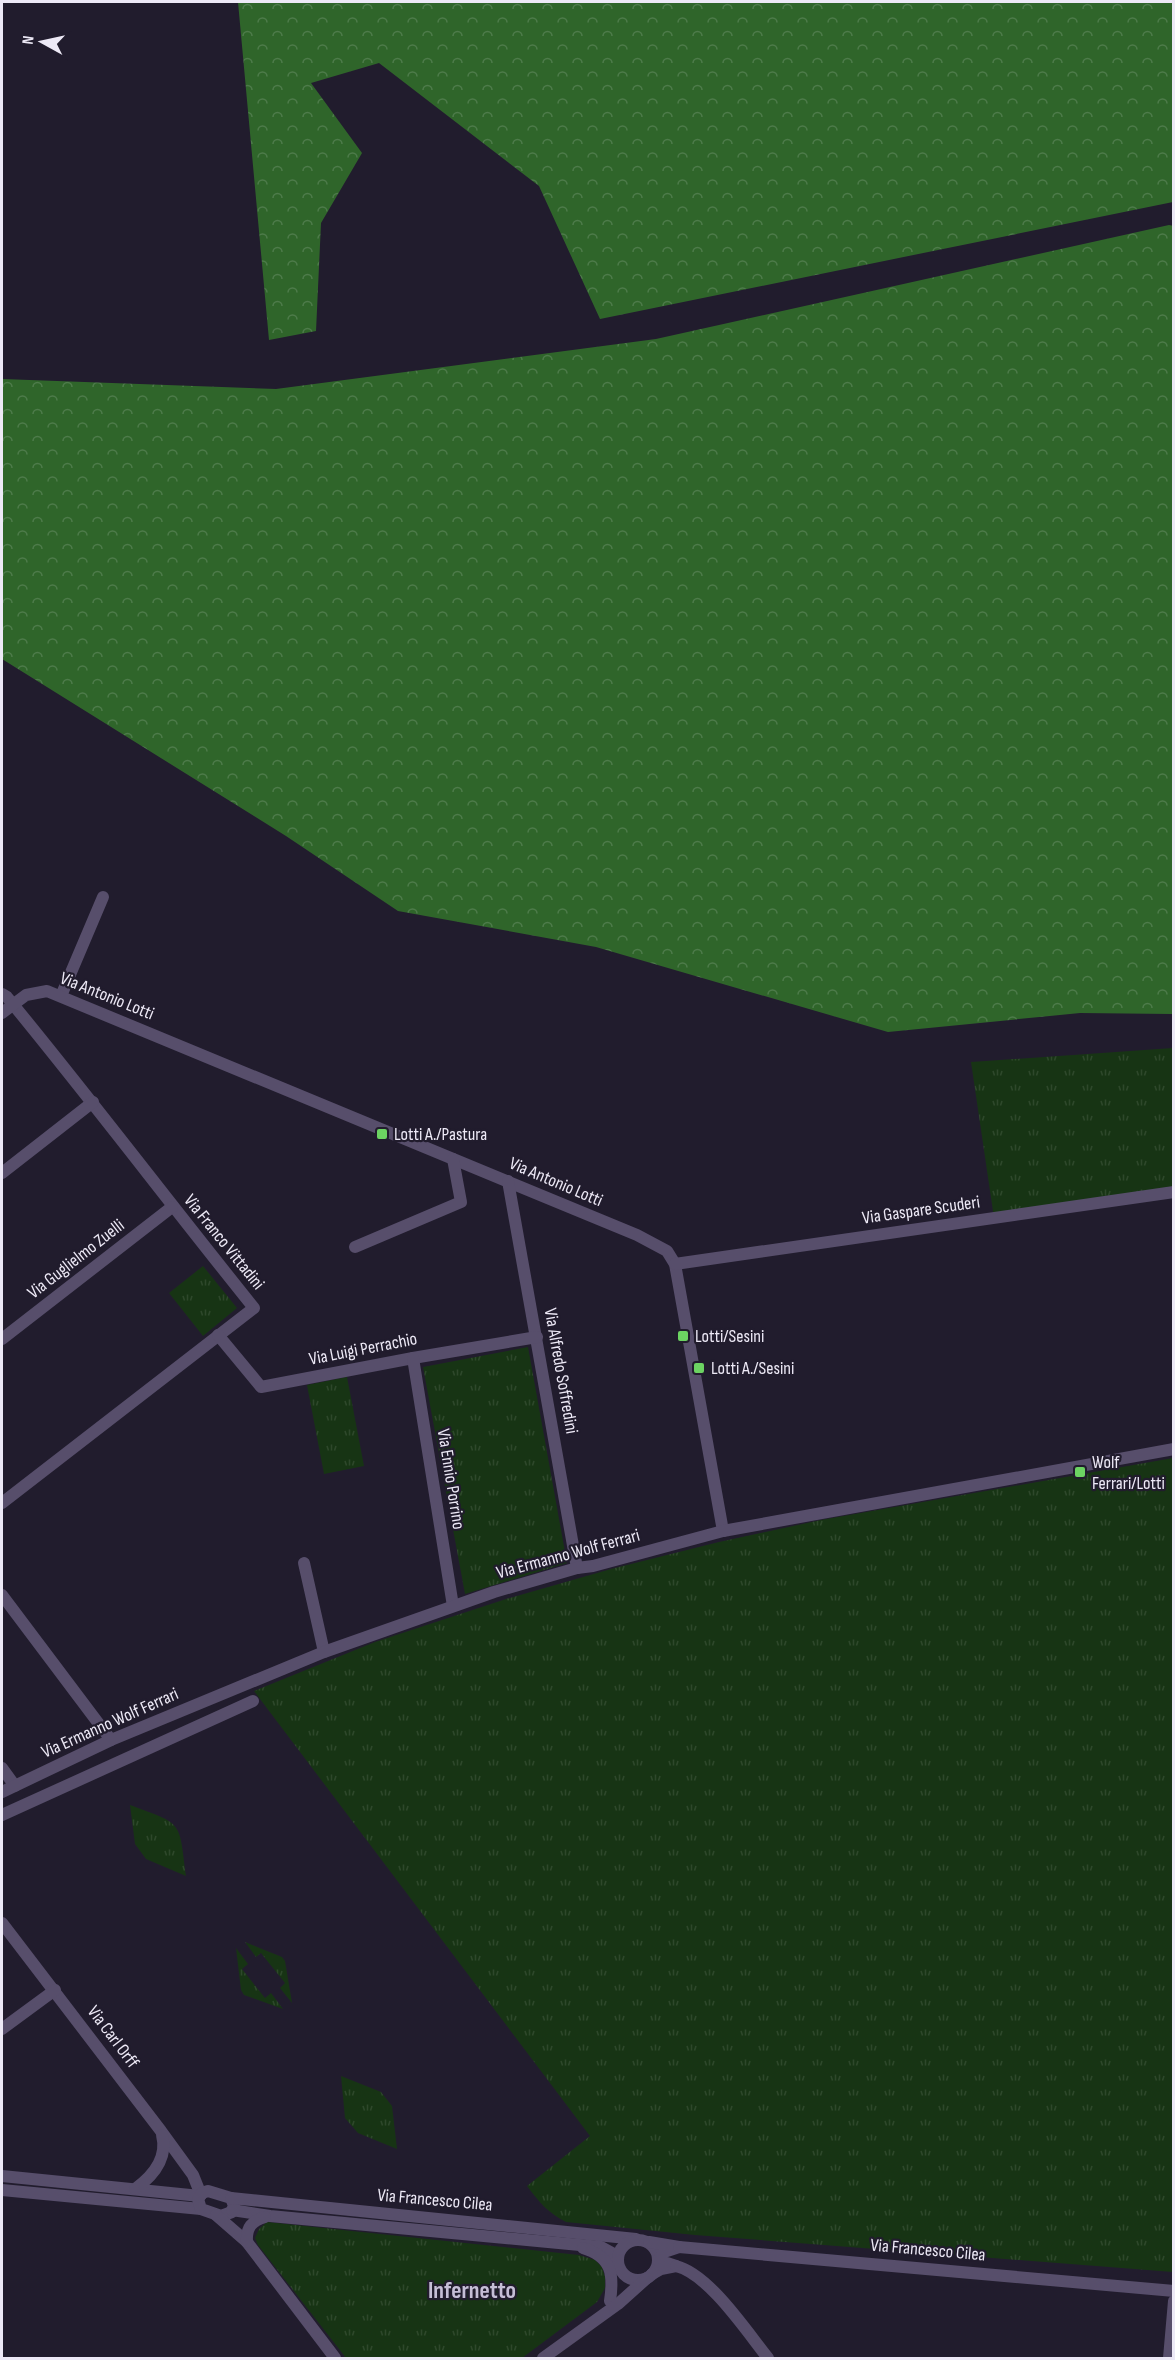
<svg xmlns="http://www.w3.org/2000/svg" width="1175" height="2360" font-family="'Sofia Sans Condensed',sans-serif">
<defs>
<pattern id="grass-tufts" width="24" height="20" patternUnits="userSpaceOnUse" patternTransform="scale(1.5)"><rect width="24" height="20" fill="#173414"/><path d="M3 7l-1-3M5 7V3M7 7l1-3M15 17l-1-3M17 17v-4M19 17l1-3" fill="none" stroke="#2e482b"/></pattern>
<pattern id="forest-crowns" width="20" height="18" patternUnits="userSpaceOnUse" patternTransform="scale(1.5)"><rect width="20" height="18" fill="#2f652a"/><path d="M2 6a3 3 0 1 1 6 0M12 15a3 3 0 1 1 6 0" fill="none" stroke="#4d7b4a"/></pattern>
</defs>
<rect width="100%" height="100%" fill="#211c2d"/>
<!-- grass -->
<g fill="url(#grass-tufts)">
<polygon points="1173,1048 1173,1192 994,1218 971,1062"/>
<polygon points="203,1266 237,1308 203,1336 169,1293"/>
<polygon points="528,1347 567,1563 465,1594 423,1367"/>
<polygon points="347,1377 364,1466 324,1474 307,1385"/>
<path d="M 1173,1458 L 1173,2272 L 695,2235 L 566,2222 C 548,2213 539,2202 527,2186 L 590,2136 L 254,1691 L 375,1642 L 506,1599 L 611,1569 L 719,1542 L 821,1520 Z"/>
<path d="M 130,1805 C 183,1825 179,1819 186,1876 L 146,1859 L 135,1844 Z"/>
<polygon points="245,1942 282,1957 285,1961 292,2003 280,1988 285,1983 261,1953 256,1957"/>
<polygon points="236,1948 248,1964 242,1969 265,1998 271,1993 283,2009 244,1995 241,1990"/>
<polygon points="341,2076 381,2092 392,2106 397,2149 358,2133 345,2118"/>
<polygon points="267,2222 579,2255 595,2260 602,2267 605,2277 605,2288 597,2302 522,2358 346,2358 258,2245 255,2238 259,2229"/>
</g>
<!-- forest -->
<g fill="url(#forest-crowns)">
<polygon points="238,2 1173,2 1173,202 600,319 539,186 379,63 311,83 362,153 321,223 316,331 269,340"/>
<polygon points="1169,225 1174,226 1173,1014 1080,1013 888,1032 596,947 398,911 286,836 2,659 2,379 276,389 656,339"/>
</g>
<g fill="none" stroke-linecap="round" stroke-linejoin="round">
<!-- minor -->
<g stroke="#574e6b" stroke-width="12">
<path d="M 2,994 L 7,997 C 91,1099 171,1205 254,1308 L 2,1503"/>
<polyline points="61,996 103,897"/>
<polyline points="2,1013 26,995 47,991 637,1235 667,1251 675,1264 723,1531"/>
<polyline points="2,1173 93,1102"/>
<polyline points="508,1181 577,1568"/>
<polyline points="355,1247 461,1202 453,1159"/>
<polyline points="675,1264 1174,1192"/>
<polyline points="218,1335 261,1387 413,1358 537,1337"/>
<polyline points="2,1339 172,1207"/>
<polyline points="413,1358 453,1606"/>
<polyline points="304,1563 324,1652"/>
<polyline points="2,1595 111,1740"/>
<polyline points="2,1768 15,1786"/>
<polyline points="2,1792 111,1740 324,1652 494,1592 577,1568 593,1566 723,1531 1174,1449"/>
<polyline points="2,1815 253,1701"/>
<polyline points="2,1923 161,2131 193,2175 201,2195"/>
<polyline points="2,2029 55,1990"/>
<polyline points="2,2176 200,2196"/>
<path d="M 135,2189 C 153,2176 168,2158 162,2135"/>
<polyline points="2,2190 201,2209"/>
<polygon points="208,2191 231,2198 234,2206 232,2212 221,2216 201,2209 198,2199 202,2193"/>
<polyline points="231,2198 636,2239"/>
<polyline points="232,2210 270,2216 601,2247 612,2253 617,2261"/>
<polyline points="216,2215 247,2242 335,2358"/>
<circle cx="638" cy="2260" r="20"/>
<path d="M 247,2242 C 246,2227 252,2221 265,2217"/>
<polyline points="649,2242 679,2247 664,2252 658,2260 676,2266 661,2269 652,2274"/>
<polyline points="679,2247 1174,2291"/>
<path d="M 583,2248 C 612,2257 614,2274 610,2301"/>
<path d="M 676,2266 C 709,2274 747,2332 768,2358"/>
<polyline points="543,2358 618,2304 647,2278"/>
<polyline points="1169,2358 1174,2301"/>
</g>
</g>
<!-- markers -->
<g fill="#6cd362" stroke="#211c2d" stroke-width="2">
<rect x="376" y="1128" width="12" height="12" rx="3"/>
<rect x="677" y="1330" width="12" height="12" rx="3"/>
<rect x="693" y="1362" width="12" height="12" rx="3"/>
<rect x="1074" y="1466" width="12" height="12" rx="3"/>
</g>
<g text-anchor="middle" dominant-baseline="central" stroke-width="4.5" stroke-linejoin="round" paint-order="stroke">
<!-- street labels -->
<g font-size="18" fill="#ede9f6" stroke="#211c2d">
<text transform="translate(107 996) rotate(22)">Via Antonio Lotti</text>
<text transform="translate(556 1182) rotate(23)">Via Antonio Lotti</text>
<text transform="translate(921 1210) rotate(-8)">Via Gaspare Scuderi</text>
<text transform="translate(224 1242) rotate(51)">Via Franco Vittadini</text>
<text transform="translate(76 1259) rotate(-38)">Via Guglielmo Zuelli</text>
<text transform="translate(363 1349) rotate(-11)">Via Luigi Perrachio</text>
<text transform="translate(561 1371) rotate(80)">Via Alfredo Soffredini</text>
<text transform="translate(451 1479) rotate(81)">Via Ennio Porrino</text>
<text transform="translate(568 1554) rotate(-15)">Via Ermanno Wolf Ferrari</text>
<text transform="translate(110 1723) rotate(-24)">Via Ermanno Wolf Ferrari</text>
<text transform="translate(113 2037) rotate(53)">Via Carl Orff</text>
<text transform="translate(435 2200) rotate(5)">Via Francesco Cilea</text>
<text transform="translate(928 2250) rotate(5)">Via Francesco Cilea</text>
</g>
<!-- poi labels -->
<g font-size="18" fill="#ede9f6" stroke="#211c2d" text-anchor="start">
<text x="394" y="1134">Lotti A./Pastura</text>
<text x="695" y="1336">Lotti/Sesini</text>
<text x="711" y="1368">Lotti A./Sesini</text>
<text x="1092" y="1462">Wolf<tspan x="1092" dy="21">Ferrari/Lotti</tspan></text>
</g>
<!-- district labels -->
<g font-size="24" font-weight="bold" fill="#c5bed6" stroke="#211c2d">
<text x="472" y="2290">Infernetto</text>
</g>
</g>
<!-- border -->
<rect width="1175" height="2360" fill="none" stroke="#ede9f6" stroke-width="6"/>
<!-- north arrow -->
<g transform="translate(42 42) rotate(278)" stroke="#211c2d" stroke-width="4.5" paint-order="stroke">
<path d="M0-4.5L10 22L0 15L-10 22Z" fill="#ede9f6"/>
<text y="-9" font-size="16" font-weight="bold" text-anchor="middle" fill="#ede9f6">N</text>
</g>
</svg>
